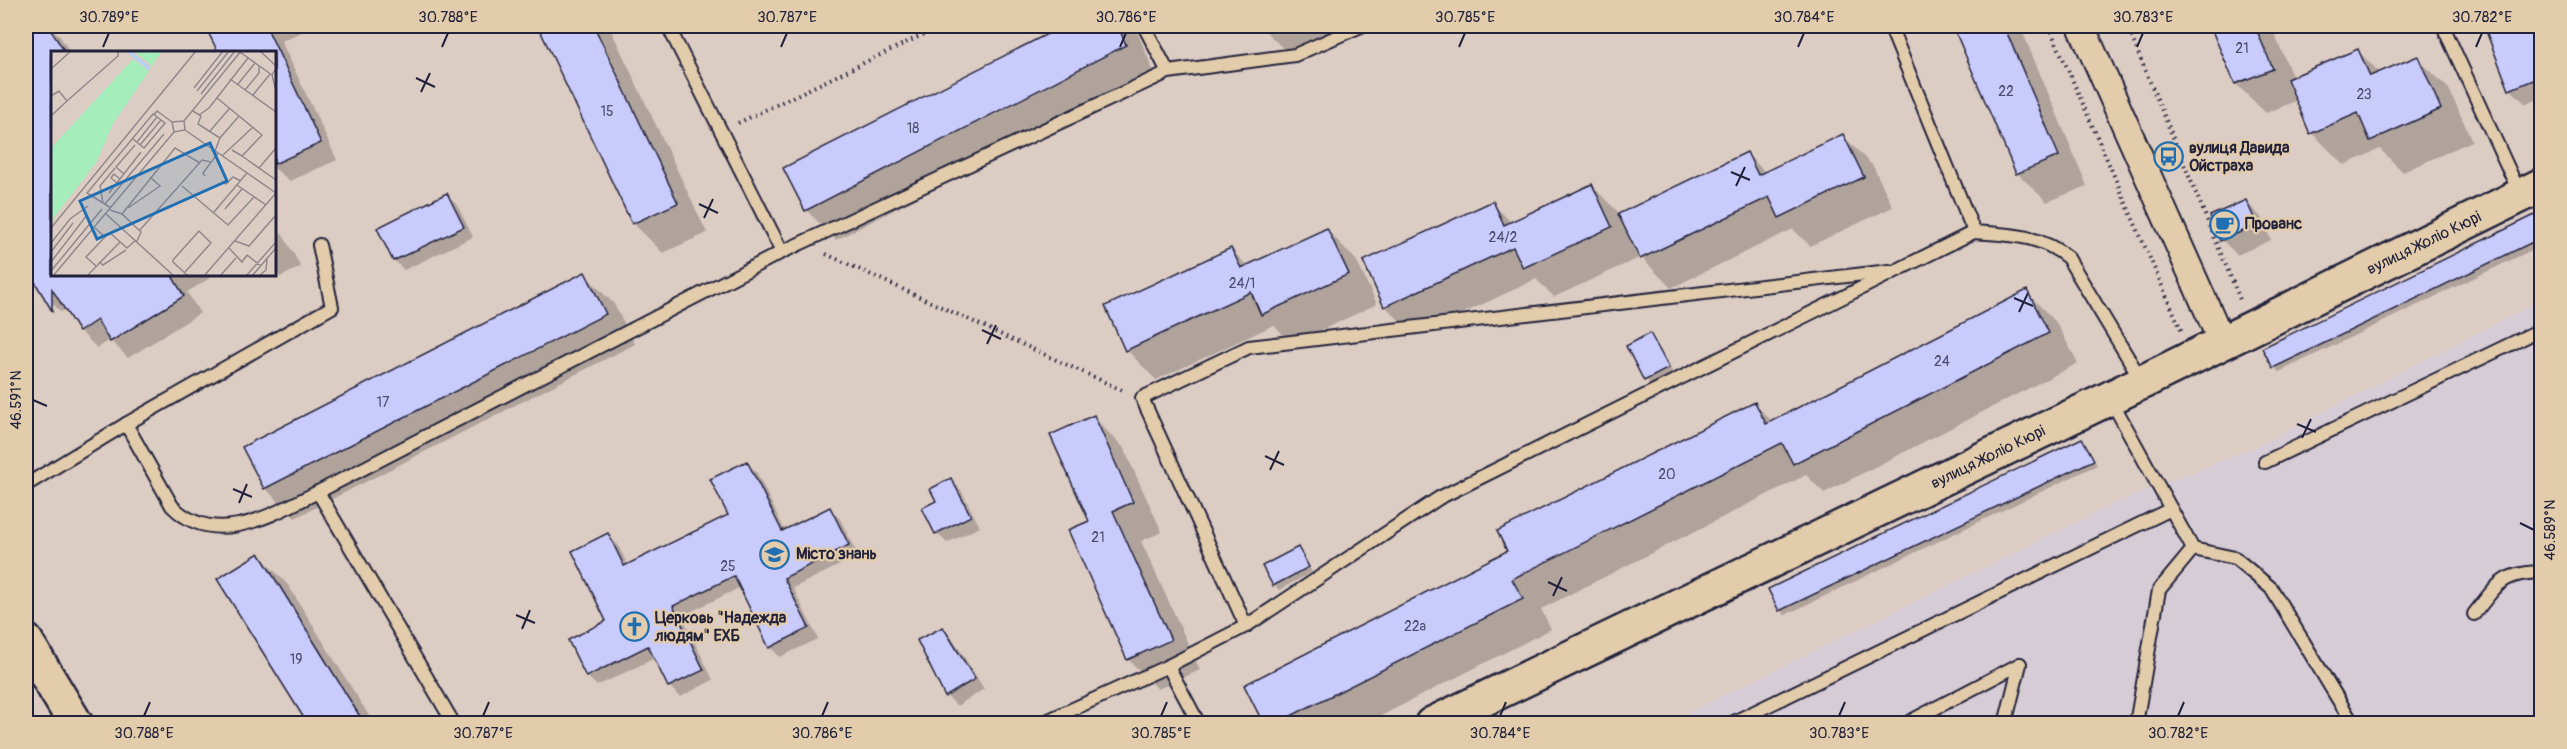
<svg xmlns="http://www.w3.org/2000/svg" width="2567" height="749" font-family="Pangolin,sans-serif">
<rect width="100%" height="100%" fill="#dbccc4"/>
<filter id="ink" filterUnits="userSpaceOnUse"><feTurbulence type="fractalNoise" baseFrequency=".0167" numOctaves="2"/><feDisplacementMap in="SourceGraphic" scale="12" xChannelSelector="R" yChannelSelector="G"/><feConvolveMatrix kernelMatrix="1 2 1 2 8 2 1 2 1" color-interpolation-filters="sRGB"/></filter>
<g filter="url(#ink)">
<!-- built -->
<polygon fill="#d6ccd5" points="2541,300 2541,723 1665,724 2116,503 2255,447"/>
<!-- shadow -->
<g fill="#0003">
<polygon points="30,26 49,26 59,35 70,52 52,52 52,274 208,274 210,278 187,292 200,313 128,358 110,340 97,348 80,331 66,308 61,312 44,295 26,264 26,28"/>
<polygon points="207,26 316,26 281,41 337,160 290,181 274,168 274,52 220,52"/>
<polygon points="540,26 609,26 707,233 663,253 633,223"/>
<polygon points="1067,26 1129,26 1138,34 1155,75 836,240 806,210 785,169"/>
<polygon points="1260,26 1345,26 1288,53"/>
<polygon points="1955,26 2020,26 2087,186 2047,202 2017,173"/>
<polygon points="2212,26 2271,26 2293,78 2358,51 2381,74 2417,58 2449,89 2472,141 2403,172 2380,149 2344,165 2312,133 2298,100 2266,113 2236,84"/>
<polygon points="2485,26 2542,26 2542,98 2526,104 2510,89"/>
<polygon points="1843,136 1873,166 1893,207 1810,246 1793,229 1671,288 1641,257 1554,297 1536,279 1415,336 1385,306 1492,203 1512,223 1592,186 1621,215 1747,154 1766,173"/>
<polygon points="447,195 457,205 473,237 404,270 394,260"/>
<polygon points="2246,202 2261,217 2271,240 2237,255 2222,240"/>
<polygon points="2542,214 2542,245 2279,372 2274,367 2264,348"/>
<polygon points="1327,230 1356,260 1377,304 1292,344 1274,325 1156,380 1127,350 1231,249 1248,267"/>
<polygon points="282,233 301,267 280,277 274,270 274,237"/>
<polygon points="584,274 614,304 635,344 295,518 265,488"/>
<polygon points="2026,292 2056,322 2078,363 1824,493 1806,475 1541,609 1551,629 1365,724 1265,724 1246,686 1509,552 1754,404 1773,422"/>
<polygon points="1650,335 1673,373 1650,385 1628,347"/>
<polygon points="1093,417 1123,447 1162,532 1141,541 1200,670 1158,689 1128,659"/>
<polygon points="2082,440 2097,465 1785,615 1780,610"/>
<polygon points="747,463 757,473 785,531 830,509 840,519 858,556 793,588 818,639 780,657 770,647 741,587 682,616 713,680 680,697 670,687 655,658 597,686 587,676 608,622 608,535 618,545 628,566 730,515"/>
<polygon points="951,480 961,490 980,527 947,543 937,533 938,501"/>
<polygon points="1298,549 1312,572 1279,590 1274,585"/>
<polygon points="259,555 288,585 374,724 308,724 219,579"/>
<polygon points="943,629 953,639 984,689 957,706 947,696 919,641"/>
</g>
<!-- building -->
<g fill="#cacbfd" stroke="#22223b" stroke-width="1.5">
<polygon points="26,26 48,26 65,52 52,52 52,274 171,274 184,296 110,342 97,320 79,332 52,289 52,311 26,267"/>
<polygon points="205,26 266,26 321,143 274,164 274,52 218,52"/>
<polygon points="538,26 594,26 678,203 632,224"/>
<polygon points="1063,26 1118,26 1126,45 805,211 783,168"/>
<polygon points="1953,26 2004,26 2059,156 2016,174"/>
<polygon points="2210,26 2255,26 2273,69 2235,84"/>
<polygon points="2484,26 2541,26 2541,77 2509,90"/>
<polygon points="2358,49 2370,76 2418,56 2441,109 2370,141 2358,113 2310,134 2287,79"/>
<polygon points="1843,134 1864,177 1779,218 1769,197 1640,259 1618,214 1747,152 1758,175"/>
<polygon points="1592,184 1612,227 1523,268 1513,247 1384,307 1363,261 1493,201 1504,225"/>
<polygon points="447,193 464,227 393,261 377,228"/>
<polygon points="2246,200 2257,225 2220,241 2210,216"/>
<polygon points="2541,212 2541,238 2273,368 2262,348"/>
<polygon points="1327,228 1349,274 1261,315 1251,292 1125,351 1105,306 1231,248 1241,268"/>
<polygon points="585,272 606,314 264,489 242,447"/>
<polygon points="2027,290 2049,333 1793,464 1782,443 1512,579 1523,599 1277,723 1263,723 1244,685 1507,551 1497,531 1755,402 1766,424"/>
<polygon points="1650,333 1669,368 1644,381 1626,346"/>
<polygon points="1094,415 1133,502 1113,511 1171,640 1127,660 1068,530 1089,521 1050,435"/>
<polygon points="2082,438 2094,460 1779,611 1768,589"/>
<polygon points="747,461 782,531 830,507 849,545 784,578 809,628 769,648 734,576 673,606 704,670 668,687 648,646 586,677 568,640 606,621 572,551 608,533 624,566 728,515 710,479"/>
<polygon points="951,478 971,516 935,534 922,508 936,501 930,489"/>
<polygon points="1298,547 1309,567 1273,586 1262,566"/>
<polygon points="259,553 308,632 364,723 307,723 217,579"/>
<polygon points="943,627 975,679 945,697 917,640"/>
</g>
<g fill="none" stroke-linecap="round" stroke-linejoin="round">
<defs>
<g id="lane">
<polyline points="668,26 782,252"/>
<polyline points="1144,26 1168,72"/>
<polyline points="1890,26 1974,232"/>
<polyline points="2443,26 2520,194"/>
<polyline points="2111,400 2193,549 2235,558 2271,588 2353,724"/>
<path d="M 126,424 L 172,506 C 215,550 273,514 318,492 L 782,252 L 1168,72 L 1295,55 L 1361,26"/>
<polyline points="2265,462 2542,329"/>
<polyline points="26,485 126,424 332,307 319,245"/>
<polyline points="318,492 454,724"/>
<path d="M 2474,614 C 2498,584 2501,573 2542,572"/>
<polyline points="1246,626 1142,398 1249,347 1889,271"/>
<polyline points="1168,666 1199,724"/>
<path d="M 1040,724 L 1168,666 L 1246,626 L 1439,498 L 1974,232 C 2009,235 2040,234 2068,258 L 2142,381"/>
<polyline points="1730,724 2171,509"/>
<polyline points="1905,724 2020,664"/>
<polyline points="2005,724 2020,664"/>
<polyline points="2136,724 2159,590 2193,549"/>
</g>
<polyline id="street" points="2081,26 2222,342"/>
<g id="secondary">
<polyline points="26,641 76,724"/>
<polyline points="1432,724 2110,398 2542,185"/>
</g>
</defs>
<!-- lane casing -->
<use href="#lane" stroke="#22223b" stroke-width="16"/>
<!-- street casing -->
<use href="#street" stroke="#22223b" stroke-width="30"/>
<!-- secondary casing -->
<use href="#secondary" stroke="#22223b" stroke-width="38"/>
<!-- path -->
<g stroke="#22223b" stroke-width="4" stroke-dasharray="1.5 4.5" stroke-linecap="butt">
<polyline points="2049,26 2182,332"/>
<polyline points="2127,26 2241,302"/>
<polyline points="738,123 941,26"/>
<polyline points="826,254 1124,391"/>
</g>
<!-- lane -->
<use href="#lane" stroke="#e2ccab" stroke-width="12"/>
<!-- street -->
<use href="#street" stroke="#e2ccab" stroke-width="26"/>
<!-- secondary -->
<use href="#secondary" stroke="#e2ccab" stroke-width="33"/>
</g>
</g>
<!-- ticks -->
<path fill="none" stroke="#22223b" stroke-width="2" d="M 103,47 L 109,33M 442,47 L 448,33M 781,47 L 787,33M 1120,47 L 1126,33M 1459,47 L 1465,33M 1798,47 L 1804,33M 2137,47 L 2143,33M 2476,47 L 2482,33M 416,78 L 435,87M 421,92 L 430,73M 1731,172 L 1750,180M 1736,186 L 1745,167M 699,204 L 718,213M 704,218 L 713,199M 2014,298 L 2033,306M 2019,312 L 2028,293M 982,330 L 1001,339M 987,344 L 996,325M 33,400 L 47,406M 2297,424 L 2316,432M 2302,438 L 2311,419M 1265,456 L 1284,465M 1270,470 L 1279,451M 233,489 L 252,497M 239,503 L 247,484M 2520,523 L 2534,530M 1548,582 L 1567,591M 1553,596 L 1562,577M 516,615 L 535,623M 522,629 L 530,610M 144,716 L 150,702M 483,716 L 489,702M 822,716 L 828,702M 1161,716 L 1167,702M 1500,716 L 1506,702M 1839,716 L 1845,702M 2178,716 L 2184,702"/>
<!-- icons -->
<defs>
<symbol id="bus-ring" viewBox="-11 -11 22 22"><circle r="9.5" fill="#e2ccab" stroke="#1f6fb2" stroke-width="1.5"/><path d="M-5-6H5V4H4V6H2V4H-2V6H-4V4H-5ZM-3.5-4V0h7V-4ZM-3.5 1.2v1.5H-2V1.2ZM2 1.2v1.5H3.5V1.2Z" fill="#1f6fb2"/></symbol>
<symbol id="cafe-ring" viewBox="-11 -11 22 22"><circle r="9.5" fill="#e2ccab" stroke="#1f6fb2" stroke-width="1.5"/><path d="M-5.5-4.5H6V0H3Q3 3.5 0 3.5H-2.5Q-5.5 3.5-5.5 0ZM3-3.2v2h1.7v-2ZM-6 4.5H4V6H-6Z" fill="#1f6fb2"/></symbol>
<symbol id="school-ring" viewBox="-11 -11 22 22"><circle r="9.5" fill="#e2ccab" stroke="#1f6fb2" stroke-width="1.5"/><path d="M0-5L7-2L0 1L-7-2ZM-4 1L0 2.5L4 1V4Q0 6-4 4Z" fill="#1f6fb2"/></symbol>
<symbol id="church-ring" viewBox="-11 -11 22 22"><circle r="9.5" fill="#e2ccab" stroke="#1f6fb2" stroke-width="1.5"/><path d="M-1.2-6h2.4v3.5h3.3v2.4h-3.3V6h-2.4V-.1h-3.3v-2.4h3.3Z" fill="#1f6fb2"/></symbol>
</defs>
<g fill-rule="evenodd">
<use href="#bus-ring" x="2152" y="140" width="33" height="33"/>
<use href="#cafe-ring" x="2208" y="208" width="33" height="33"/>
<use href="#school-ring" x="758" y="538" width="33" height="33"/>
<use href="#church-ring" x="618" y="610" width="33" height="33"/>
</g>
<g text-anchor="middle" dominant-baseline="central" stroke-width="4.5" stroke-linejoin="round" paint-order="stroke">
<!-- number labels -->
<g font-size="14" fill="#4c4c6c">
<text x="2242" y="48">21</text>
<text x="2006" y="91">22</text>
<text x="2364" y="94">23</text>
<text x="607" y="111">15</text>
<text x="913" y="128">18</text>
<text x="1503" y="237">24/2</text>
<text x="1242" y="283">24/1</text>
<text x="1942" y="361">24</text>
<text x="383" y="402">17</text>
<text x="1667" y="474">20</text>
<text x="1098" y="537">21</text>
<text x="728" y="566">25</text>
<text x="1415" y="626">22а</text>
<text x="296" y="659">19</text>
</g>
<!-- poi labels -->
<g font-size="16" font-weight="bold" fill="#22223b" stroke="#e2ccab" text-anchor="start">
<text x="2189" y="148">вулиця Давида<tspan x="2189" dy="18">Ойстраха</tspan></text>
<text x="2245" y="224">Прованс</text>
<text x="796" y="554">Місто знань</text>
<text x="655" y="618">Церковь "Надежда<tspan x="655" dy="18">людям" ЕХБ</tspan></text>
</g>
<!-- street labels -->
<g font-size="16" fill="#22223b" stroke="#e2ccab">
<text transform="translate(2424 243) rotate(-26)">вулиця Жоліо Кюрі</text>
<text transform="translate(1988 457) rotate(-26)">вулиця Жоліо Кюрі</text>
</g>
</g>
<!-- overview -->
<g transform="translate(51 51)">
<rect width="225" height="225" fill="#dbccc4"/>
<path d="M 83,0 L 111,0 L 101,15 ZM 82,8 L 98,20 L 62,73 L 45,112 L 0,170 L 0,97 Z" fill="#a5edba"/>
<path fill="none" stroke="#afd3f7" stroke-width="3" d="M 77,0 L 99,18"/>
<path fill="none" stroke="#91888d" stroke-width="1.5" d="M 209,0 L 225,15M 189,1 L 221,24M 225,17 L 221,24 L 225,40M 0,18 L 20,0M 179,28 L 225,61M 187,33 L 204,12M 143,37 L 172,0M 194,39 L 208,22 L 208,15M 146,40 L 178,0M 150,43 L 184,0M 202,44 L 219,23M 0,45 L 8,40 L 16,50 L 67,5 L 67,0M 166,47 L 211,84 L 191,105 L 181,99M 142,60 L 150,65 L 147,73 L 169,87M 103,64 L 106,60 L 121,71M 148,64 L 158,57 L 197,7M 0,65 L 16,50M 133,70 L 121,71 L 123,81 L 134,79 L 133,70 L 190,0M 134,79 L 225,142M 159,80 L 178,58M 86,91 L 106,66M 89,94 L 110,69M 164,100 L 169,87 L 188,65M 171,105 L 201,77M 191,105 L 225,129M 208,117 L 225,97M 73,123 L 65,116 L 84,94M 154,125 L 152,122 L 167,102M 171,131 L 175,133 L 182,126 L 190,130M 66,132 L 60,127 L 63,123 L 69,128M 186,134 L 215,154M 131,135 L 177,174 L 203,146M 58,142 L 90,101M 52,152 L 49,135 L 64,117M 54,153 L 113,83M 60,157 L 36,142 L 102,63 L 114,72 L 93,97 L 82,88M 77,157 L 109,135 L 99,126M 174,158 L 191,138M 59,159 L 71,163 L 90,181 L 86,190M 163,161 L 196,122M 55,163 L 123,225M 71,163 L 124,97 L 149,112M 0,177 L 145,0M 44,177 L 54,186 L 35,206 L 45,215M 88,180 L 151,109 L 160,111M 54,186 L 59,182 L 76,197 L 85,189M 184,190 L 198,195 L 225,164M 0,192 L 19,168 L 37,155M 178,197 L 191,211 L 196,204 L 210,215M 0,201 L 22,172M 0,211 L 36,164M 48,211 L 52,214 L 75,199M 0,220 L 51,158M 134,221 L 160,192 L 148,180 L 122,209 L 122,211 L 137,225M 2,225 L 123,81M 36,225 L 69,191M 153,225 L 225,142M 169,225 L 185,207M 195,225 L 225,191M 201,225 L 225,197M 208,225 L 215,219 L 216,208"/>
<path fill="#1f6fb2" fill-opacity="0.15" stroke="#1f6fb2" stroke-width="3" d="M 159,92 L 176,130 L 46,188 L 29,150 Z"/>
<rect width="225" height="225" fill="none" stroke="#22223b" stroke-width="3"/>
</g>
<!-- margin -->
<rect width="2567" height="749" fill="none" stroke="#e2ccab" stroke-width="66"/>
<rect x="33" y="33" width="2501" height="683" fill="none" stroke="#22223b" stroke-width="2"/>
<g font-size="15" text-anchor="middle" fill="#22223b">
<text x="109" y="22">30.789°E</text>
<text x="448" y="22">30.788°E</text>
<text x="787" y="22">30.787°E</text>
<text x="1126" y="22">30.786°E</text>
<text x="1465" y="22">30.785°E</text>
<text x="1804" y="22">30.784°E</text>
<text x="2143" y="22">30.783°E</text>
<text x="2482" y="22">30.782°E</text>
<text transform="translate(16 400) rotate(-90)" y="5">46.591°N</text>
<text transform="translate(2550 530) rotate(-90)" y="5">46.589°N</text>
<text x="144" y="738">30.788°E</text>
<text x="483" y="738">30.787°E</text>
<text x="822" y="738">30.786°E</text>
<text x="1161" y="738">30.785°E</text>
<text x="1500" y="738">30.784°E</text>
<text x="1839" y="738">30.783°E</text>
<text x="2178" y="738">30.782°E</text>
</g>
</svg>
